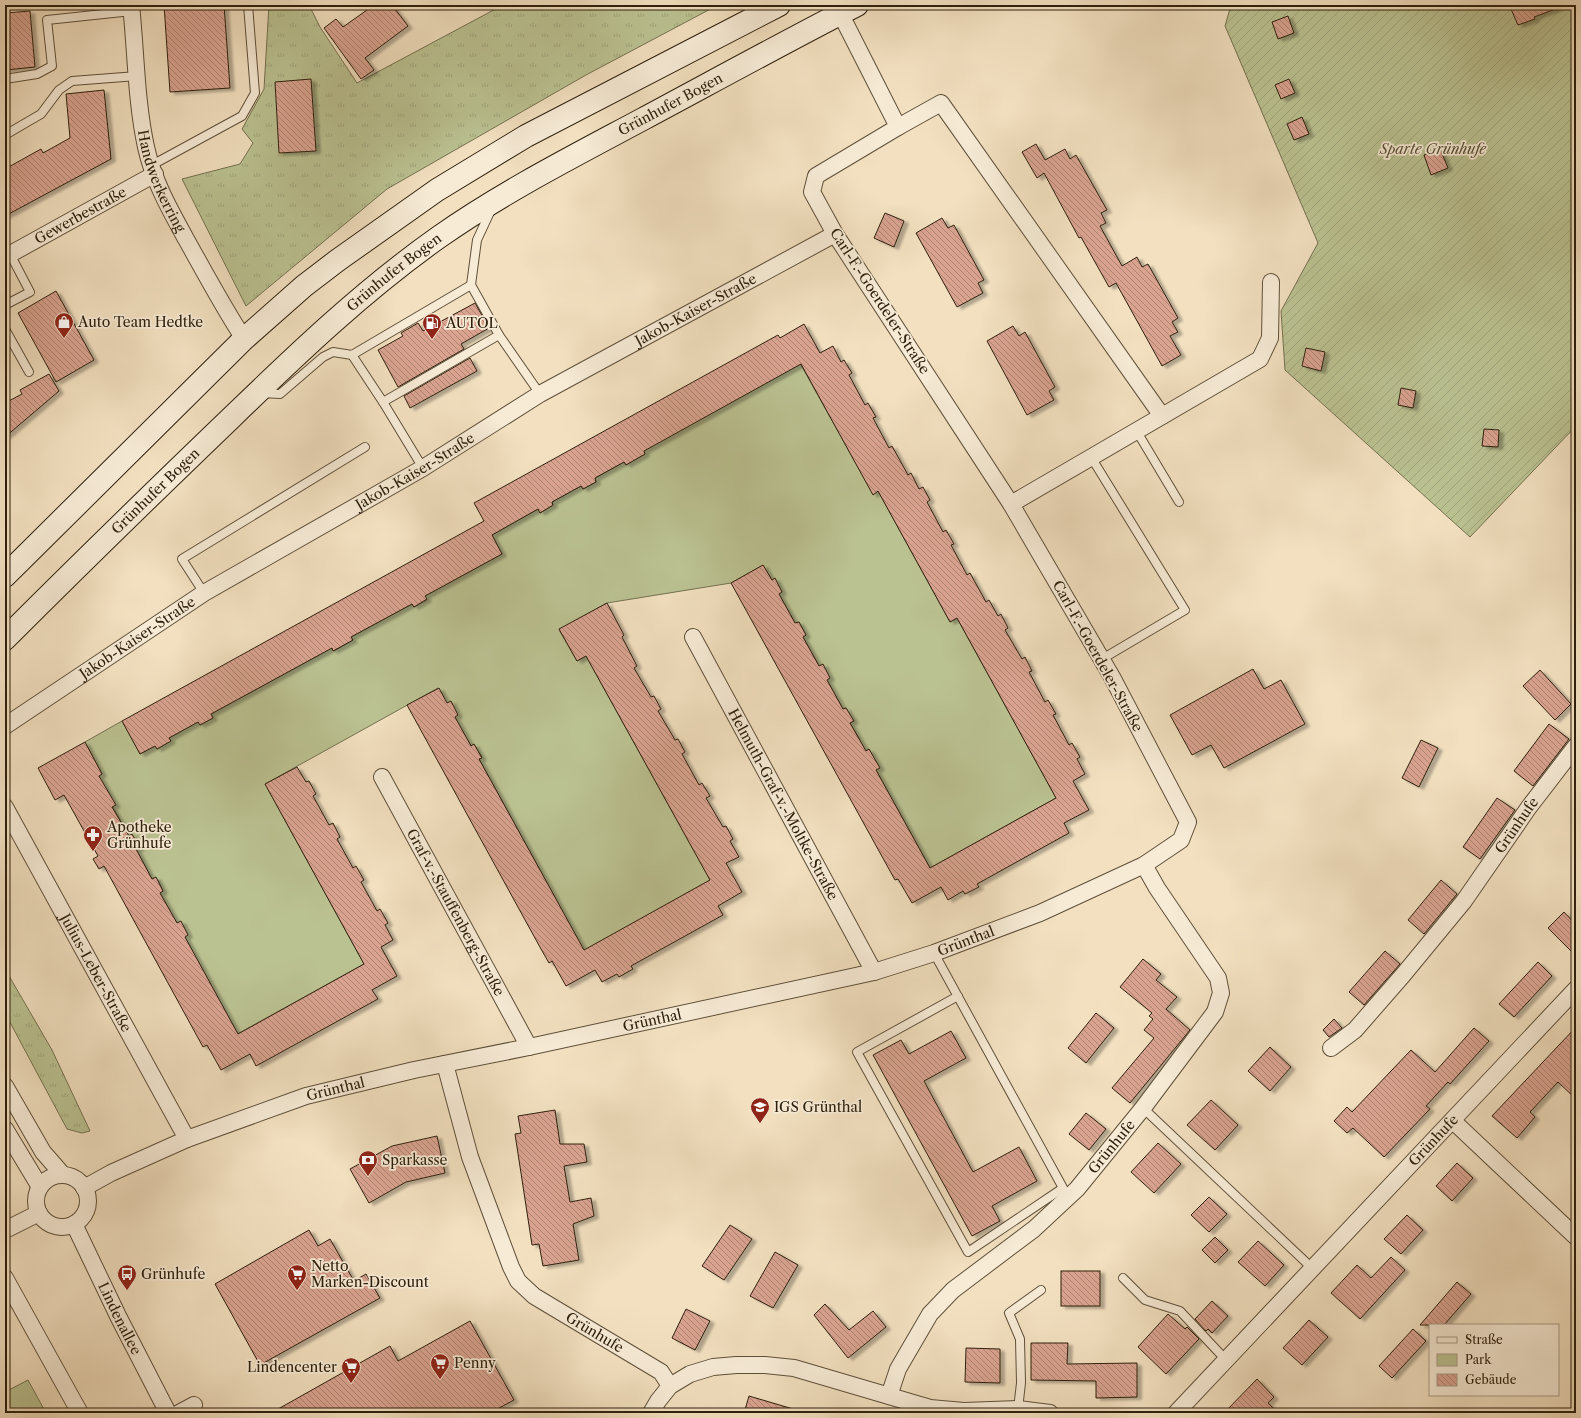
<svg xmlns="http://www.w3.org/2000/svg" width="1581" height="1418" font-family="'Libre Caslon Text',serif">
<defs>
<pattern id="grass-tufts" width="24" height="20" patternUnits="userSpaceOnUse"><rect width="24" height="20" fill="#bbc292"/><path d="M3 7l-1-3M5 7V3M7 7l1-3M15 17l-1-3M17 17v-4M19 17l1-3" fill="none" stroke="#a1a67d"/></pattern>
<pattern id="garden-furrows" width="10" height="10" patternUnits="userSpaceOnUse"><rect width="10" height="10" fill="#bbc292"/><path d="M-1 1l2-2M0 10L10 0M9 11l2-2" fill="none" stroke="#a1a67d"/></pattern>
<pattern id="building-back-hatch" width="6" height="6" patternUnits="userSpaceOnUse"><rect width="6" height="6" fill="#d9a390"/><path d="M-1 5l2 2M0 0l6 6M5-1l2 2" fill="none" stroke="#b08474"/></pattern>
<filter id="shadow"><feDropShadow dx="4.5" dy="2.5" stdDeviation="1" flood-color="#0004"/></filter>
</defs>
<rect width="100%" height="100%" fill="#f2e0c0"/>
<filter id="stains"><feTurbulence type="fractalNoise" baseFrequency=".005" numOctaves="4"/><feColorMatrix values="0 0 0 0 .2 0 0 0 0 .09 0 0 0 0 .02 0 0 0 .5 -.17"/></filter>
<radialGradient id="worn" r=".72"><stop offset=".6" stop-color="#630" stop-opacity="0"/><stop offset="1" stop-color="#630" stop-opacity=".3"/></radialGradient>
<!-- grass -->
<g fill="url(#grass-tufts)" stroke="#747150">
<polygon points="269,5 309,5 320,27 357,83 503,5 718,5 586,75 387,189 246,306 182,179 240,164 253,143 242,129 264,89"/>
<polygon points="5,969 52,1050 90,1131 82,1133 67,1129 5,1013"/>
</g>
<!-- park -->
<g fill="#bbc292" stroke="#747150">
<polygon points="797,358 873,494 878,491 950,622 957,618 1056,798 930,868 876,770 879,768 869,749 863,752 859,738 850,723 854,721 846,708 843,709 803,637 806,635 799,622 795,623 779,594 782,592 775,579 772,580 763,565 731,583 607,603 559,630 577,661 586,656 710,880 578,954 581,945 479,759 482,757 474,744 471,746 438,688 265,784 364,964 232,1037 235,1029 160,893 163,891 158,880 152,879 136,849 139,848 129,836 113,807 115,805 108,791 96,777 102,774 85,742 122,721 140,754 155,746 157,749 171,741 169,738 198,722 200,725 213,718 211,714 319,655 330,645 334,651 353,640 351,637 412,604 414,607 427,600 425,596 502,554 492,535 538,509 540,513 553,505 552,502 581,486 583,489 596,482 595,478 624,462 626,465 645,454 642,448"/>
<polygon points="28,1380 46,1413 5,1413 5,1392"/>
</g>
<!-- garden -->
<polygon fill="url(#garden-furrows)" stroke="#747150" points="1231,5 1576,5 1576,426 1470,537 1285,370 1281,311 1318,243 1225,26"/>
<!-- building -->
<g fill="url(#building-back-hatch)" stroke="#2e200d" filter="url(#shadow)">
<polygon points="164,5 224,5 230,88 170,92"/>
<polygon points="374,5 392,5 408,26 365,58 374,70 361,79 324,28 336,19 343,27"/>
<polygon points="1520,5 1560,5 1561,7 1534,17 1535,19 1518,25 1511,9"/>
<polygon points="30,11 35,67 5,70 5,13"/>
<polygon points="1288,16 1294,33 1278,39 1272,22"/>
<polygon points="311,79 316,151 279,153 275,82"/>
<polygon points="1289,79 1295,93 1281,99 1275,85"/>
<polygon points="104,90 111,159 5,216 5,169 41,149 43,153 70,138 66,94"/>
<polygon points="1302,117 1309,134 1294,140 1287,124"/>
<polygon points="1036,144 1045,160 1065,149 1070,159 1076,155 1107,210 1101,213 1106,223 1100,226 1122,266 1137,257 1142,267 1148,264 1178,318 1172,322 1178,332 1170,336 1181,355 1162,366 1116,283 1109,287 1081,237 1079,238 1044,173 1037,178 1022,152"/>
<polygon points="1440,149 1448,168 1431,175 1424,155"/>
<polygon points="885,213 904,221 894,247 874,238"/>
<polygon points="942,218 948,228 954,225 984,280 978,283 983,293 957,307 916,233"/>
<polygon points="56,291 94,360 56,382 18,313"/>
<polygon points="475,303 489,328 461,344 464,349 398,387 378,350 403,336 401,333 418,323 423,331"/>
<polygon points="804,324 820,353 833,346 841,362 844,360 852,373 849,375 865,405 868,403 876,417 873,418 889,448 892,446 908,475 911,473 919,489 923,487 930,500 927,502 943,532 946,530 954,544 951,545 967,575 970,573 986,602 989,600 998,616 1001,614 1008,628 1005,630 1022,659 1025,657 1032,671 1029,672 1045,702 1048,700 1056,714 1053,715 1069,745 1072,743 1080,757 1077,759 1085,774 1073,781 1089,810 1064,823 1069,833 977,884 979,887 965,894 963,891 948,900 941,887 912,903 898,879 895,880 731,583 763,565 772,580 775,578 782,592 779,594 795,623 799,622 806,635 803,637 819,666 823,664 830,678 827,680 843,709 846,708 854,721 850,723 866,751 869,749 880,768 876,770 930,868 1056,798 957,618 950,622 878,491 873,495 801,364 644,451 645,454 626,465 624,462 595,478 596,482 583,489 581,486 552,502 553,505 540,513 538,509 492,535 502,554 425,596 427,599 414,607 412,604 351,637 353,640 333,651 332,648 211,714 213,718 200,725 198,722 169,738 171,741 157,749 155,746 140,754 122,721 484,521 474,503 778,335 780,338"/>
<polygon points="1013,326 1019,336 1025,332 1055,387 1049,391 1054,400 1027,415 987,341"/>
<polygon points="1306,348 1325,352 1321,371 1302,366"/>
<polygon points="470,358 477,371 410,408 404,396"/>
<polygon points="49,374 59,391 5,437 5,403 22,394 20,390"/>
<polygon points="1401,388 1416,391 1413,408 1398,405"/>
<polygon points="1484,429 1499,430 1498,447 1482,446"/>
<polygon points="607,603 624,635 622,637 637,666 634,668 651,697 654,696 661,709 658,711 675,740 678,739 685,752 682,754 699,785 702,783 710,796 706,798 723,827 726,826 733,839 730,841 739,857 726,863 742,892 718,906 723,915 631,966 633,969 619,977 617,974 602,982 595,970 566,986 552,961 549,963 541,949 407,705 439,688 447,703 451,701 458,715 455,717 471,746 474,744 482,758 479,759 584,950 710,880 586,656 577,661 559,629"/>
<polygon points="1253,669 1264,689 1281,680 1305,724 1224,768 1211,745 1192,755 1170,715"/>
<polygon points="1540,670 1571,704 1555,720 1523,686"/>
<polygon points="1549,724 1569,739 1533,786 1514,771"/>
<polygon points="1421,740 1438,748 1419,787 1402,778"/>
<polygon points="85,742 102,774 99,776 116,805 112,807 129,836 132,834 140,848 136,849 152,879 156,877 163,891 160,893 177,923 181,921 188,935 185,937 238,1034 364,964 265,784 297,767 306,782 309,781 316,794 313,796 329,825 333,823 340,837 337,839 353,868 356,866 364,880 361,882 377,911 380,909 388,923 385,925 393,940 381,947 397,976 372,990 378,999 256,1066 250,1054 221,1070 207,1045 203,1047 104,866 99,869 93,859 98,856 64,795 55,800 38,768"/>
<polygon points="1497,798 1515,810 1480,859 1463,847"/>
<polygon points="1441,880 1457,894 1424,934 1408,920"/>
<polygon points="1564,912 1576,925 1576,956 1548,928"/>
<polygon points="1385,951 1400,964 1364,1005 1349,992"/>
<polygon points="1143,959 1161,974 1156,980 1177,997 1166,1009 1190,1030 1130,1103 1112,1088 1154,1038 1144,1030 1153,1019 1149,1016 1152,1013 1120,987"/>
<polygon points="1538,962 1552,976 1514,1017 1499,1004"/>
<polygon points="1096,1013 1114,1028 1086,1063 1068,1048"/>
<polygon points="1334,1019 1342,1028 1329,1037 1323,1030"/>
<polygon points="1576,1027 1576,1099 1558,1082 1530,1112 1535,1117 1517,1138 1492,1116"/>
<polygon points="1474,1028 1489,1041 1450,1084 1448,1082 1426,1106 1430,1109 1384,1157 1353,1128 1347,1133 1334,1121 1347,1107 1352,1112 1411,1050 1435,1072"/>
<polygon points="951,1031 966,1058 924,1081 973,1172 1019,1147 1037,1181 992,1206 1000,1221 972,1236 873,1055 901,1040 909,1054"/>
<polygon points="1270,1047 1291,1067 1270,1091 1248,1071"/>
<polygon points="1211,1100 1238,1125 1215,1150 1187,1125"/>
<polygon points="555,1110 560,1144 584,1144 587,1162 564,1166 570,1202 591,1198 594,1216 573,1224 579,1260 543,1266 539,1244 532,1245 515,1134 521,1133 518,1116"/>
<polygon points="1086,1113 1106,1129 1089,1150 1069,1134"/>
<polygon points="437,1136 445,1173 406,1182 369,1203 350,1169 392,1146"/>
<polygon points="1158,1143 1181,1164 1154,1193 1131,1172"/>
<polygon points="1457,1163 1473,1178 1452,1201 1436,1186"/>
<polygon points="1209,1197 1227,1214 1209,1232 1191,1215"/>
<polygon points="1407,1215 1423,1230 1401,1254 1384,1239"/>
<polygon points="730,1225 752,1239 724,1280 702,1266"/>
<polygon points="309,1230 318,1246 330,1239 354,1281 366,1274 380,1298 260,1365 215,1284"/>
<polygon points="1215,1237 1228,1250 1215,1263 1202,1250"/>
<polygon points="1258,1241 1284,1265 1265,1286 1238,1262"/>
<polygon points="775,1252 798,1265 773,1308 750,1296"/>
<polygon points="1391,1257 1405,1270 1360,1319 1331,1293 1357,1265 1371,1278"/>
<rect x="1061" y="1271" width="39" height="35"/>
<polygon points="1457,1282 1471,1294 1444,1325 1420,1325"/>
<polygon points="1212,1301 1228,1316 1212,1333 1208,1329 1206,1331 1195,1319"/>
<polygon points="825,1304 849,1330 873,1311 886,1327 848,1358 814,1315"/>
<polygon points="686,1309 710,1321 695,1350 672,1338"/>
<polygon points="1168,1314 1185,1329 1187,1327 1199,1339 1166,1374 1138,1347"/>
<polygon points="1309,1320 1328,1337 1302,1365 1283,1348"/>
<polygon points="470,1321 514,1400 490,1413 271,1413 390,1346 398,1361"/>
<polygon points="1413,1329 1426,1341 1392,1378 1379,1366"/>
<polygon points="1031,1343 1068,1343 1067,1364 1137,1363 1137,1397 1096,1398 1096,1381 1031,1380"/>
<polygon points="966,1348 1000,1349 1000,1383 965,1382"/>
<polygon points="1257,1379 1274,1397 1268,1403 1278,1413 1224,1413"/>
<polygon points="749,1396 793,1409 793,1413 744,1413"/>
</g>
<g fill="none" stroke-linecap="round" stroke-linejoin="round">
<defs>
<g id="lane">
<polyline points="5,79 37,74 52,66 47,20 132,11"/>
<polyline points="5,135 41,114 59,90 72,81 137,76"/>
<polyline points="152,165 242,116 255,93 248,5"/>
<polyline points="491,210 477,240 471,285 499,335 540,394"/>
<polyline points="5,305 30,292 10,254"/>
<polyline points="5,329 29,372"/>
<polyline points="352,355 383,402 423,468"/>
<polyline points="262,393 280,394 323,357 333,352 352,355 471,285"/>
<polyline points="383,402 499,335"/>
<polyline points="1136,430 1179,502"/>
<polyline points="1091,457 1185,610 1102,659"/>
<polyline points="204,593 182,559 365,447"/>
<polyline points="934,953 1063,1188 968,1252 857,1052 958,996"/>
<polyline points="1143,1108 1312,1268"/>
<polyline points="1123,1278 1145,1300 1180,1311 1226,1360"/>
<polyline points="1018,1409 1021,1383 1020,1339 1009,1313 1041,1290"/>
</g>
<g id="street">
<path id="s1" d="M 131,5 C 136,52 136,101 146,147 C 153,180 170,210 186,239 C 205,273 223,307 244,339"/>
<polyline points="898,127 941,103 1162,416"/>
<path id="s2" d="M 5,257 L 155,174"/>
<polyline points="1011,504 1260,359 1270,338 1271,282"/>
<path id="s3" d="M 693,637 L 874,972"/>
<path id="s4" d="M 5,726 L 204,593 L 423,468 L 540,394 L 835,234"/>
<path id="s5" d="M 382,777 L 529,1047"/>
<path id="s6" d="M 5,807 L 187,1139"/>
<path id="s7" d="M 1331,1048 L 1355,1030 L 1403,975 L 1464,901 L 1529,807 L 1576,746"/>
<path id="s8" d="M 445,1064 L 470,1157 L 511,1267 L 518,1281 L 534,1296 L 661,1372 L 670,1386"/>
<polyline points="5,1086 43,1152 63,1175"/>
<polyline points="1453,1121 1576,1237"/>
<polyline points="5,1129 40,1187"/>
<circle cx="62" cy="1201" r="26"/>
<path id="s9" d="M 84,1188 L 111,1173 L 187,1139 L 306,1096 L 414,1070 L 529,1047 L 874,972 L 934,953 L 1040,913 L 1144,865 L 1181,840 L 1188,822 L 1112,677 L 1011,504 L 835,234 L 812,192 L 816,176 L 898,127 L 836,5"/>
<path id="s10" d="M 74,1224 L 119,1318 L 168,1413"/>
<polyline points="5,1230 39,1213"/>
<polyline points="5,1278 80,1413"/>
<path id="s11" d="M 889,1396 L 898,1369 L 930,1314 L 953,1290 L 1034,1229 L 1077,1189 L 1143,1108 L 1215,1012 L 1221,993 L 1218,978 L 1157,888 L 1144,865"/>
<polyline points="179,1413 194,1405"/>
<polyline points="651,1413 658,1401 670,1386 690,1374 713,1367 736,1365 765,1365 794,1368 930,1408 964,1411 1018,1409 1050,1413"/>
<path id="s12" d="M 1176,1413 L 1576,989"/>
</g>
<g id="secondary">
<polyline points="5,576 244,339 304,286 338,260 437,190 526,136 779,5"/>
<path id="s13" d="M 5,639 C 80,564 156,490 232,417 C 297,354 364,290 439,237 C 503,192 574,156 643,119 C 714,81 785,42 857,5"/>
</g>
</defs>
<!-- lane casing -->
<use href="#lane" stroke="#5f503a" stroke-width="10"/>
<!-- street casing -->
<use href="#street" stroke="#5f503a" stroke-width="18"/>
<!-- secondary casing -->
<use href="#secondary" stroke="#2e200d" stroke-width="24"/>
<!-- lane -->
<use href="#lane" stroke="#f7ebd6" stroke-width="8"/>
<!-- street -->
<use href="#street" stroke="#f7ebd6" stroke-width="16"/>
<!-- secondary -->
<use href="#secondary" stroke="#f7ebd6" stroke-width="22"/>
</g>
<!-- icons -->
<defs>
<symbol id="shop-pin" viewBox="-11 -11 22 30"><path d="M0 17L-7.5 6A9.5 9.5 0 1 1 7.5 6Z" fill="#8f2418" stroke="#f7ebd6"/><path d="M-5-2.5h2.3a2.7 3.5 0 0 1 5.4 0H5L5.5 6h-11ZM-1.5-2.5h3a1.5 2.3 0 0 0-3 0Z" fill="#fff"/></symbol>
<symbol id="fuel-pin" viewBox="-11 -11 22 30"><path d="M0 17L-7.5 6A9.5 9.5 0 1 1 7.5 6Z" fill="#8f2418" stroke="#f7ebd6"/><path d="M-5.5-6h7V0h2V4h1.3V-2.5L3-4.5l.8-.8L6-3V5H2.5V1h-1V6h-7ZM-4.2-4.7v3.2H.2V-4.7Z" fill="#fff"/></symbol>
<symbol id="pharmacy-pin" viewBox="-11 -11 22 30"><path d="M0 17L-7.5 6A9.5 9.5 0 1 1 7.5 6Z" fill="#8f2418" stroke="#f7ebd6"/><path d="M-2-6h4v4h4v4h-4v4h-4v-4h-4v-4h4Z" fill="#fff"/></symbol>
<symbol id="school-pin" viewBox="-11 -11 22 30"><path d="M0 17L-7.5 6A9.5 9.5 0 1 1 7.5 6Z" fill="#8f2418" stroke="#f7ebd6"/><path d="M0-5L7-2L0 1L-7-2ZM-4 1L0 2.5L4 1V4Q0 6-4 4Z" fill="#fff"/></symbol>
<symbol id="bank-pin" viewBox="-11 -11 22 30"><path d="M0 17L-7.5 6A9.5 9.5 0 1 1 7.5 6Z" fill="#8f2418" stroke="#f7ebd6"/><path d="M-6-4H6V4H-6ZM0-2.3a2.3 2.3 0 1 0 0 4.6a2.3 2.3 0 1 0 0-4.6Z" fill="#fff"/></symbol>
<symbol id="bus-pin" viewBox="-11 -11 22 30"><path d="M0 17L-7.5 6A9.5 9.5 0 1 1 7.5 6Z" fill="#8f2418" stroke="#f7ebd6"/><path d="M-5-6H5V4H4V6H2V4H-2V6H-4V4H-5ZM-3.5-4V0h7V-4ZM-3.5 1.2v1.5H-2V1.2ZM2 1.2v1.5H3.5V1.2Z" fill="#fff"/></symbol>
<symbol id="supermarket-pin" viewBox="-11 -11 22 30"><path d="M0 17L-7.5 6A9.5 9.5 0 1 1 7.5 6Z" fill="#8f2418" stroke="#f7ebd6"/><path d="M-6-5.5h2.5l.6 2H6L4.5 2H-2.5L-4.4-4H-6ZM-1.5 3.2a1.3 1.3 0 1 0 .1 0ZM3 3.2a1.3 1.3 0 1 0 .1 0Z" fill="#fff"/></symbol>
</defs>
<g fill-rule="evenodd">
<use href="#shop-pin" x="53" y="311" width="22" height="30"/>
<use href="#fuel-pin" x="421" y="312" width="22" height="30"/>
<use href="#pharmacy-pin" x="82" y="824" width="22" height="30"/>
<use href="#school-pin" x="749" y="1096" width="22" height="30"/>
<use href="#bank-pin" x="357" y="1149" width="22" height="30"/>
<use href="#bus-pin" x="116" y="1263" width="22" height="30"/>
<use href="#supermarket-pin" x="286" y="1263" width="22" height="30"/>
<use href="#supermarket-pin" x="429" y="1352" width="22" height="30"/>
<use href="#supermarket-pin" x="340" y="1356" width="22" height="30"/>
</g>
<g text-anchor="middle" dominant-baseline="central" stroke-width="3.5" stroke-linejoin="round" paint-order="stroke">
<!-- street labels -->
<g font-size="14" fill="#2e200d" stroke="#f7ebd6">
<text stroke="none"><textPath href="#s13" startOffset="859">Grünhufer Bogen</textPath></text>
<text stroke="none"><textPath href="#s1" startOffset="180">Handwerkerring</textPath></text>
<text stroke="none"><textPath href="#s2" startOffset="86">Gewerbestraße</textPath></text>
<text stroke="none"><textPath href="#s13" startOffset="535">Grünhufer Bogen</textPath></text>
<text transform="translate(880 301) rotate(57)">Carl-F.-Goerdeler-Straße</text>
<text stroke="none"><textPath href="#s4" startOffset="807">Jakob-Kaiser-Straße</textPath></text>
<text stroke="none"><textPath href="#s4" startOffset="483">Jakob-Kaiser-Straße</textPath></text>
<text stroke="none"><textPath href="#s13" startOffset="211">Grünhufer Bogen</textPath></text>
<text stroke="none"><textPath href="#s4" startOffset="159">Jakob-Kaiser-Straße</textPath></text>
<text transform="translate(1098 656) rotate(61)">Carl-F.-Goerdeler-Straße</text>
<text stroke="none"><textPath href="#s3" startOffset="190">Helmuth-Graf-v.-Moltke-Straße</textPath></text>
<text stroke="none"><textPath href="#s7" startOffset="291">Grünhufe</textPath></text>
<text stroke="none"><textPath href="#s5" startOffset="154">Graf-v.-Stauffenberg-Straße</textPath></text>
<text stroke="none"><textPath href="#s9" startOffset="919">Grünthal</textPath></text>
<text stroke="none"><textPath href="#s6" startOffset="189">Julius-Leber-Straße</textPath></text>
<text stroke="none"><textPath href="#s9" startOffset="595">Grünthal</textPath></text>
<text stroke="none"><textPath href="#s9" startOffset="271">Grünthal</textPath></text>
<text stroke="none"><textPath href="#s12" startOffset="375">Grünhufe</textPath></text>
<text stroke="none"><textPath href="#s11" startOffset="340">Grünhufe</textPath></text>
<text stroke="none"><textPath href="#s10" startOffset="105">Lindenallee</textPath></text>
<text stroke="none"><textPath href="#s8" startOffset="322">Grünhufe</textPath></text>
</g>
<!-- park labels -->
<g font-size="14" font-style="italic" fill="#585135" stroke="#f7ebd6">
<text x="1433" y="149">Sparte Grünhufe</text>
</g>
<!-- poi labels -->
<g font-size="14" fill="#2e200d" stroke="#f7ebd6" text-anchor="start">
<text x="78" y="322">Auto Team Hedtke</text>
<text x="446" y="323">AUTOL</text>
<text x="107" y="827">Apotheke<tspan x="107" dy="16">Grünhufe</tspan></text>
<text x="774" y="1107">IGS Grünthal</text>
<text x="382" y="1160">Sparkasse</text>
<text x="311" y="1266">Netto<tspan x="311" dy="16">Marken-Discount</tspan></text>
<text x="141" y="1274">Grünhufe</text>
<text x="454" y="1363">Penny</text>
<text x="337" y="1367" text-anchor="end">Lindencenter</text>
</g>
</g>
<!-- margin -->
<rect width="1581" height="1418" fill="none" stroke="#f2e0c0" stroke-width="20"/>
<rect x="6" y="6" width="1569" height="1406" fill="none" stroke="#2e200d" stroke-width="2"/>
<rect x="10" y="10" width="1561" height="1398" fill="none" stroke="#2e200d"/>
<!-- legend -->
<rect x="1429" y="1324" width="130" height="72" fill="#f7ebd6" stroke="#a79a86"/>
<rect x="1437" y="1337" width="20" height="6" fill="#f7ebd6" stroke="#a79a86"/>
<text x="1465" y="1344" font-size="12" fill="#2e200d">Straße</text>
<rect x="1437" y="1354" width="20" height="12" fill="#bbc292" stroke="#a79a86"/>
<text x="1465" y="1364" font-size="12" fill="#2e200d">Park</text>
<rect x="1437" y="1374" width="20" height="12" fill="url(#building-back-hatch)" stroke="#a79a86"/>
<text x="1465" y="1384" font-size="12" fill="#2e200d">Gebäude</text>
<rect width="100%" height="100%" filter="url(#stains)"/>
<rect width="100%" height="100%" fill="url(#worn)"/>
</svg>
